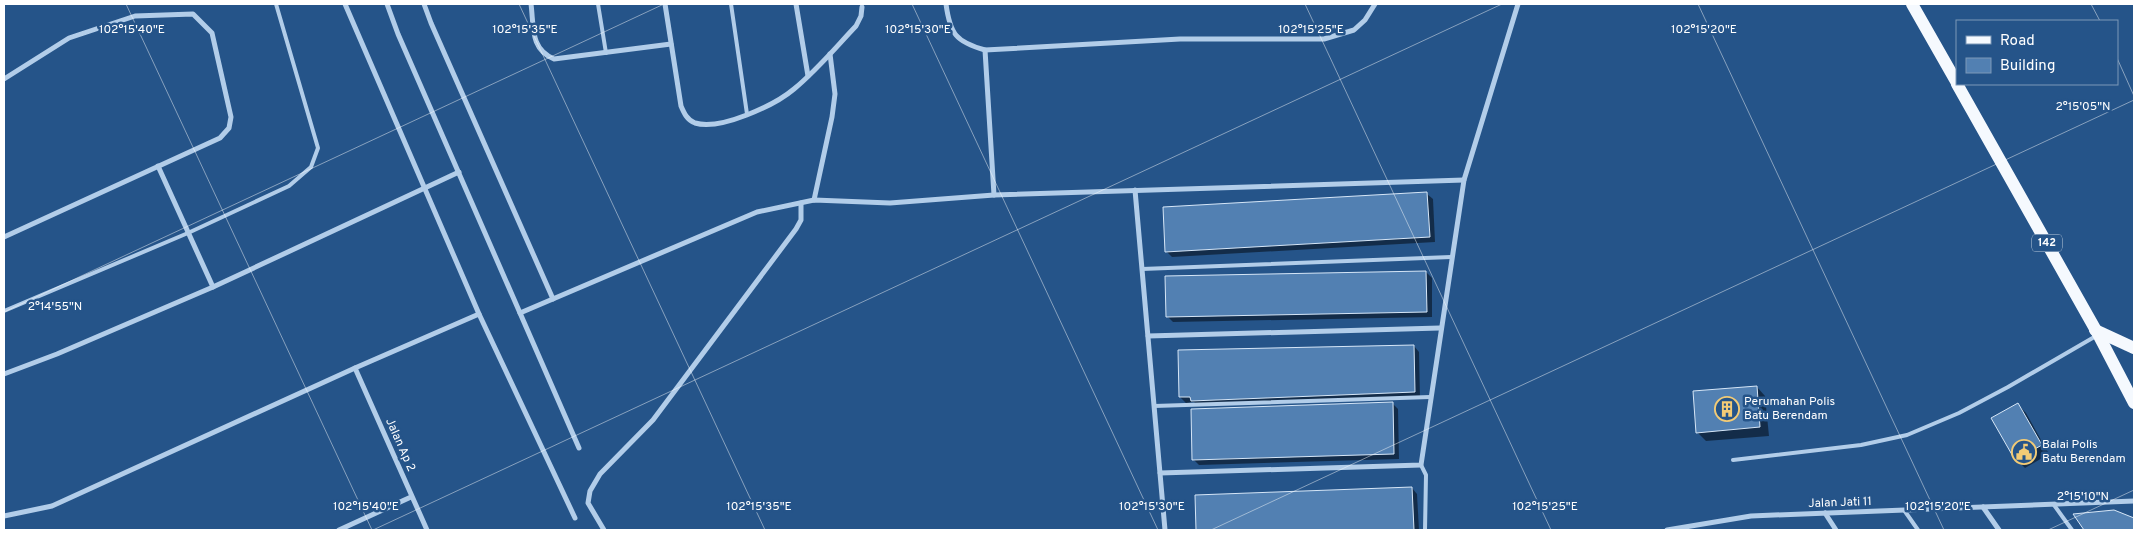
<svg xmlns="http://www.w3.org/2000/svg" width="2138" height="534" font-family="Overpass,sans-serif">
<rect width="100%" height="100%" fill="#255489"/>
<!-- shadow -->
<g fill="#0007">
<polygon points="1427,194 1433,199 1435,242 1172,257 1166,251"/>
<polygon points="1426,272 1432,278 1432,317 1173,322 1167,316"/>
<polygon points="1414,346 1419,352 1420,398 1198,406 1194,402 1186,403 1180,397"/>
<polygon points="1757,387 1765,396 1769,436 1706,441 1697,432"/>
<polygon points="1392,403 1398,409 1399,459 1199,465 1193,459"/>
<polygon points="2018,405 2026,413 2049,454 2025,468 2016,459"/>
<polygon points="1412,488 1417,494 1419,530 1198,530 1197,496"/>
<polygon points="2075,515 2132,519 2134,521 2134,530 2085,530"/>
</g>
<!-- building -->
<g fill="#5280b2" stroke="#d6e6f7">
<polygon points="1427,192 1430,237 1165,252 1163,207"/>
<polygon points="1426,271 1427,312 1166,317 1165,276"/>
<polygon points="1414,345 1415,392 1191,401 1190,397 1179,397 1178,350"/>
<polygon points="1757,386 1760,427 1696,433 1693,391"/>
<polygon points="1393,402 1394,454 1192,460 1191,409"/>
<polygon points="2018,403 2042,445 2015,460 1991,418"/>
<polygon points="1412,487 1414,530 1196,530 1195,495"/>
<polygon points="2114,510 2134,518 2134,530 2084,530 2073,514"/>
</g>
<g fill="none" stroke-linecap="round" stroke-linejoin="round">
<!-- service -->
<g stroke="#b2cde9" stroke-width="4">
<polyline points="598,4 606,53"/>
<polyline points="731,4 747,114"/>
<polyline points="1142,269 1451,257"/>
<polyline points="4,311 188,233 289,186 311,167 318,148 276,4"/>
<polyline points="1154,406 1430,397"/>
<polyline points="1733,460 1861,445 1907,435 1959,413 2008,387 2096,336"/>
<polyline points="1421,465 1426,475 1425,530"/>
<polyline points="2054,505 2072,530"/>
<polyline points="1904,510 1918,530"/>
</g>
<!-- minor -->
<g stroke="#b2cde9" stroke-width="5">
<polyline points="345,4 479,314 575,518"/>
<polyline points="387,4 398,34 579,448"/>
<polyline points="424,4 431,23 553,299"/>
<path d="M 531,4 C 534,27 530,49 554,59 L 671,44"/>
<path d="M 665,4 L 681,106 C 684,113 687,120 695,123 C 720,131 775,105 794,89 C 817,70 836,47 856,26 L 861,16 L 862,7"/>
<polyline points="796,4 808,76"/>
<path d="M 946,4 C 950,34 956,42 985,50 L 1180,39 L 1324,39 L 1354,30 L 1365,20 L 1375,4"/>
<polyline points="985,50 994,195"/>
<polyline points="4,79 69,38 135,16 193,14 212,33 231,117 229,128 220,138 4,237"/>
<polyline points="158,166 213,287"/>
<polyline points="1135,190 1165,530"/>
<polyline points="814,200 832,117 835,94 830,54"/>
<polyline points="520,313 757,212 814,200 890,203 994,195 1464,180"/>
<polyline points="1148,336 1440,328"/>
<polyline points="355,368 427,530"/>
<polyline points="4,374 57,354 213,287 459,172"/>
<polyline points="1160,473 1421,465 1464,180 1518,4"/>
<polyline points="1983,507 1999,530"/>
<polyline points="1825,513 1836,530"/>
<polyline points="4,516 52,506 355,368 479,314"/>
<polyline points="339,530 411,497"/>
<polyline points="604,530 588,503 590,491 600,474 653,420 796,229 801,220 801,203"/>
<polyline points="1667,530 1751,516 2134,501"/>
</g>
<!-- primary -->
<g stroke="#f5f9fe" stroke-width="12">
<polyline points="1912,4 1957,83"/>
<polyline points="1957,84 2098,334 2134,403"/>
<polyline points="2095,330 2134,348"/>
</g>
</g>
<!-- ticks -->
<path fill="none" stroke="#fff" stroke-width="1" stroke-opacity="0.45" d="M 126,4 L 372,530M 519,4 L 765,530M 912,4 L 1158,530M 1305,4 L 1551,530M 1698,4 L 1944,530M 2091,4 L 2100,21M 2117,58 L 2134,96M 4,312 L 664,4M 373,530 L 1502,4M 1211,530 L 2134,100M 2048,530 L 2134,490"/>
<!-- icons -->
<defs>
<symbol id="building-ring" viewBox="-11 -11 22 22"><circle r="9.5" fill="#255489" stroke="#f3cb76" stroke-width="1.5"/><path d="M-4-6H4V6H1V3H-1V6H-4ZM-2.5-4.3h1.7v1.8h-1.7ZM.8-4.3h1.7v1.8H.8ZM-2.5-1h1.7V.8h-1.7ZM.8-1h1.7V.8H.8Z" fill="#f3cb76"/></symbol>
<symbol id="civic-ring" viewBox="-11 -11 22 22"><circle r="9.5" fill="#255489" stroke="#f3cb76" stroke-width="1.5"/><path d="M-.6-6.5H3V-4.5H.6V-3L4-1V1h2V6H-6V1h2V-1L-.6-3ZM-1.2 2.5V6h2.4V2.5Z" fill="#f3cb76"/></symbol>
</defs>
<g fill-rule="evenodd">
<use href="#building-ring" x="1713" y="395" width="28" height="28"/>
<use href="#civic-ring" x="2010" y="438" width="28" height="28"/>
</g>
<g text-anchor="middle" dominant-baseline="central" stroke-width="5" stroke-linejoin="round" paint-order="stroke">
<!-- shield labels -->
<rect fill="#255489" stroke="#beccdc" stroke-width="1" x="2032" y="234.5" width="30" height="17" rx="4"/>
<g font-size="11" font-weight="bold" fill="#fff">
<text x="2047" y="243">142</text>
</g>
<!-- poi labels -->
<g font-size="12" fill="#fff" stroke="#255489" text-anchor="start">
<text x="1744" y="402">Perumahan Polis<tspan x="1744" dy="14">Batu Berendam</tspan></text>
<text x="2042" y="445">Balai Polis<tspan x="2042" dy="14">Batu Berendam</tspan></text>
</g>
<!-- street labels -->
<g font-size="12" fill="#fff" stroke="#255489">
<text transform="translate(400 445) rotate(66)">Jalan Ap 2</text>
<text transform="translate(1840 503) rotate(-2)">Jalan Jati 11</text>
</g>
</g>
<g font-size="12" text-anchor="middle" fill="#fff" stroke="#255489" stroke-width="5" stroke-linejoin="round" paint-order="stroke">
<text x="132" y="33">102°15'40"E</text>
<text x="525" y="33">102°15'35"E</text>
<text x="918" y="33">102°15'30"E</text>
<text x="1311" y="33">102°15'25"E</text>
<text x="1704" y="33">102°15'20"E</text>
<text x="2083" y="110">2°15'05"N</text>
<text x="55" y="310">2°14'55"N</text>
<text x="2083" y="500">2°15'10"N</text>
<text x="366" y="510">102°15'40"E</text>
<text x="759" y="510">102°15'35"E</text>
<text x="1152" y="510">102°15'30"E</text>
<text x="1545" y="510">102°15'25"E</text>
<text x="1938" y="510">102°15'20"E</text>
</g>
<!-- border -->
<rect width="2138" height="534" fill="none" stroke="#ffffff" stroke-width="10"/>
<!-- legend -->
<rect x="1956" y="20" width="162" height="65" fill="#255489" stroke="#7c98b8"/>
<rect x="1966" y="36" width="25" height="8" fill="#f5f9fe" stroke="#7c98b8"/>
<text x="2000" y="45" font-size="15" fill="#ffffff">Road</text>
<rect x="1966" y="58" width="25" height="15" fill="#5280b2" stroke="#7c98b8"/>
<text x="2000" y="70" font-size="15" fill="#ffffff">Building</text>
</svg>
